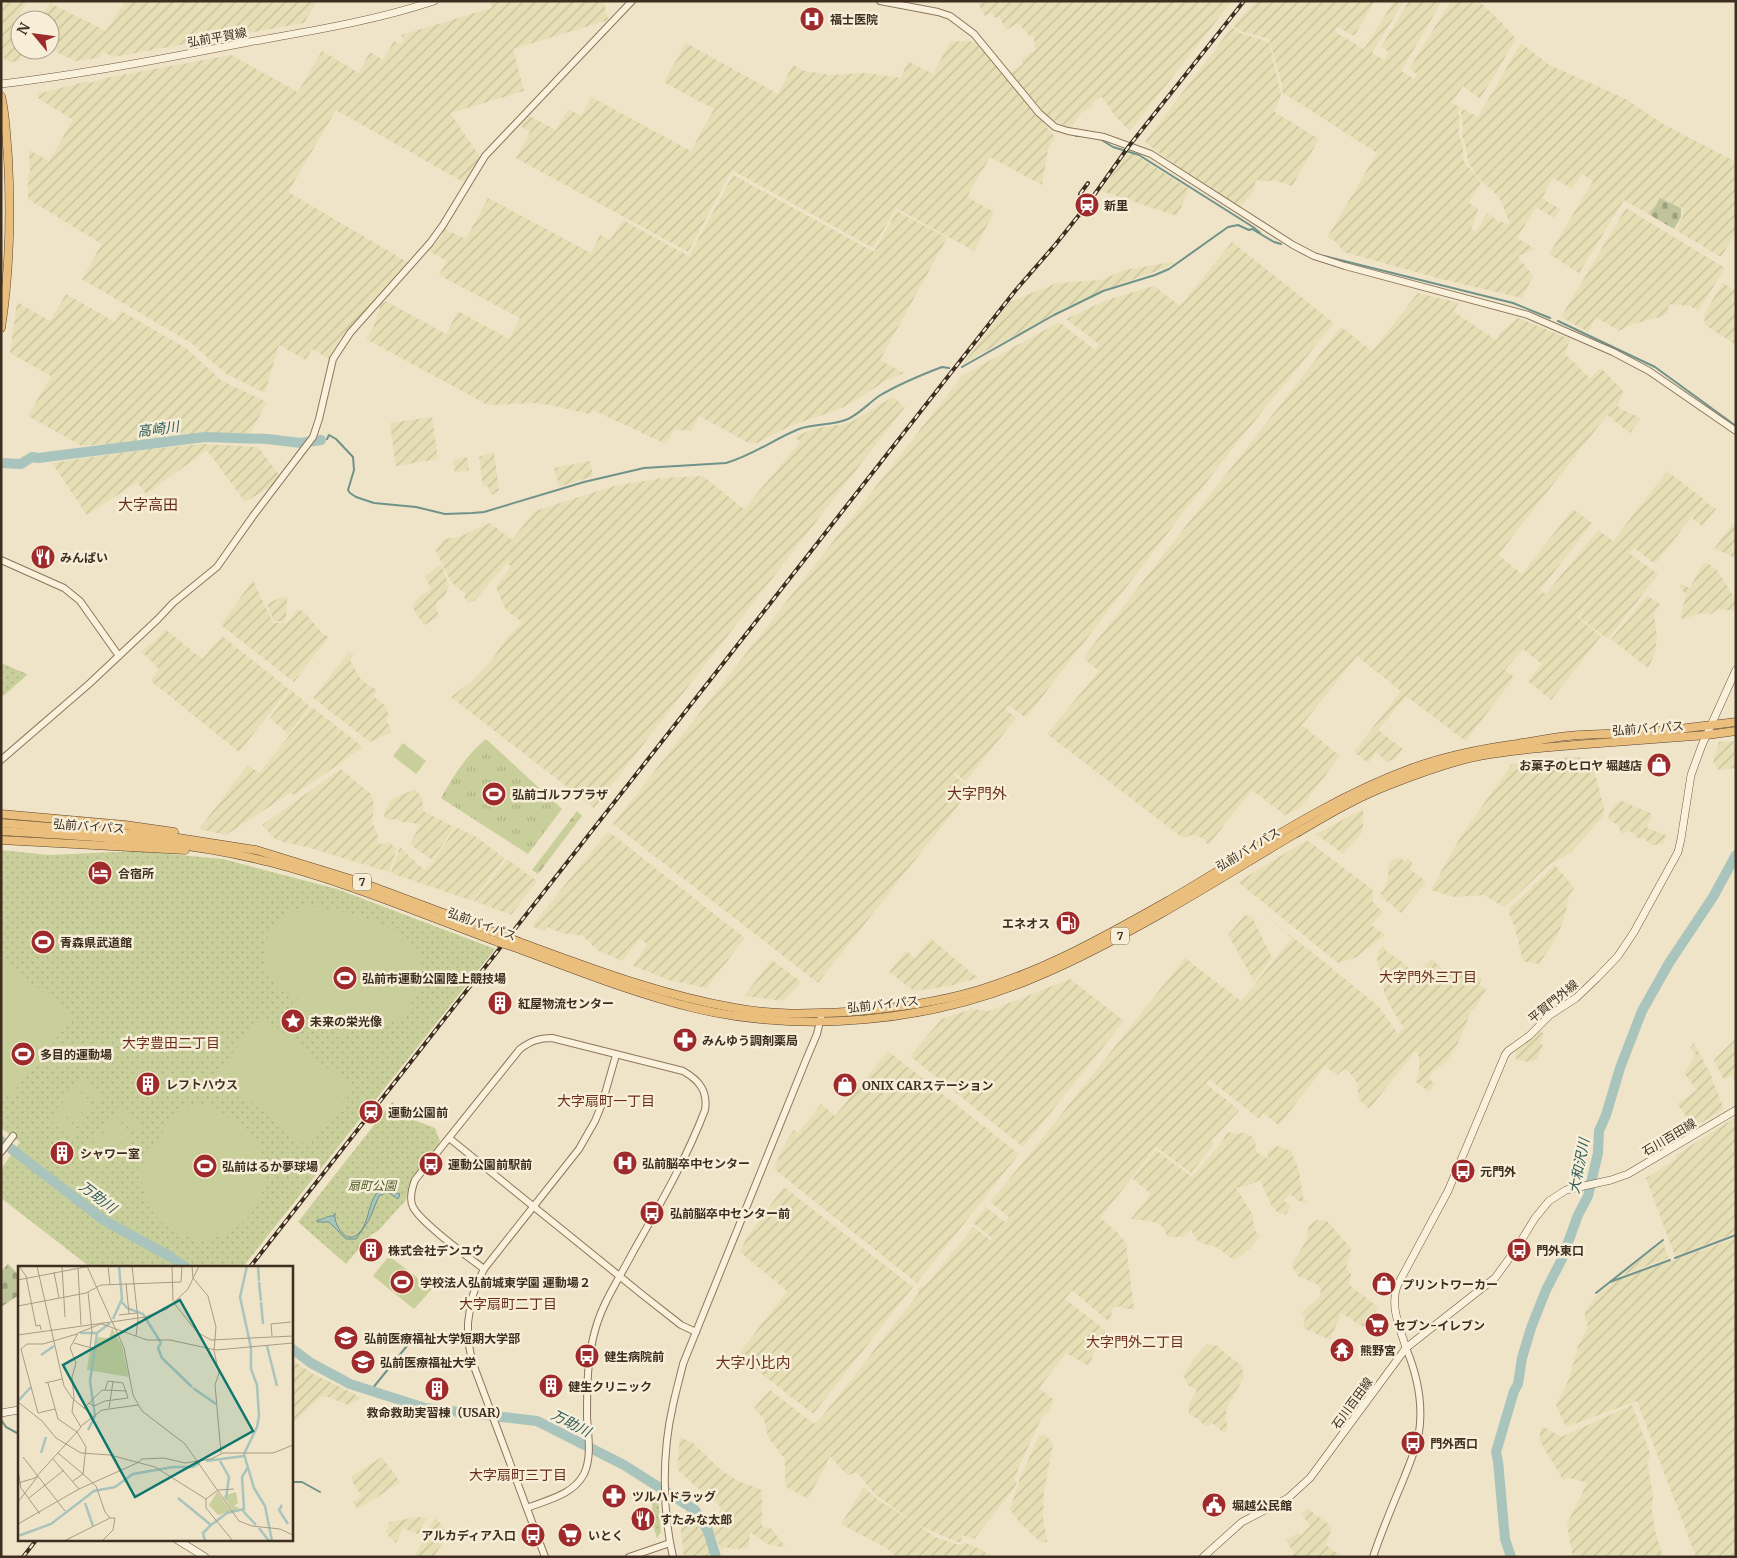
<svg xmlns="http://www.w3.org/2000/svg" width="1737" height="1558" font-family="Merriweather,'Noto Sans JP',serif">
<defs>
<pattern id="farmland-furrows" width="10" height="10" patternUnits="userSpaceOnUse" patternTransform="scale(1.25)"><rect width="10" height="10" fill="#e6deb5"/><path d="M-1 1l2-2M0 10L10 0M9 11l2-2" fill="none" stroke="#c6bf9b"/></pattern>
<pattern id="grass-tufts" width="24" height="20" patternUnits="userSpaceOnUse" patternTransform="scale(1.25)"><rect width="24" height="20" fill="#c9cf9b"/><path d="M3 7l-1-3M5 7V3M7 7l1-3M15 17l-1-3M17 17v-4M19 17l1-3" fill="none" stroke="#aeb285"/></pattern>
<pattern id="forest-firs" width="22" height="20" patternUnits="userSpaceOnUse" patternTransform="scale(1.25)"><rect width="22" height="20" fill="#c9cf9b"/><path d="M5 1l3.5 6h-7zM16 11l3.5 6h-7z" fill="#aeb285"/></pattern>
<pattern id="cemetery-stones" width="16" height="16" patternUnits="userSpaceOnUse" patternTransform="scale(1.25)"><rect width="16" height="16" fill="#bfc49a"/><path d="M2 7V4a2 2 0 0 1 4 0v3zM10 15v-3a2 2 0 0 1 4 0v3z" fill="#9ca07d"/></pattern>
<pattern id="park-dots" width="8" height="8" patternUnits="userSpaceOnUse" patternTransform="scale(1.25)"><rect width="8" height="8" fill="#c9cf9b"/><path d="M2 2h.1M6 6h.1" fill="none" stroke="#aeb285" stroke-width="1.8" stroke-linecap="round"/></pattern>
</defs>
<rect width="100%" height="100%" fill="#f0e4c8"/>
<!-- farmland -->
<g fill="url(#farmland-furrows)">
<polygon points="1,1 27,1 12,29 20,34 20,50 22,50 22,54 19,61 10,62 4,59 1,48"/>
<polygon points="125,1 317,1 304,23 113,57 102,52 99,58 75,61 50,49 50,32 55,24 42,16 50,3 106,31"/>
<polygon points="489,1 604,1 608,20 513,49 524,91 450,113 480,157 465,183 336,110 288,192 409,263 339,340 329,359 312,349 306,360 279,345 265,393 225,373 191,343 82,279 102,244 28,199 28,175 30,172 29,150 49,161 73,120 38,98 38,94 88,81 90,83 106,78 231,55 298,92 322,51 359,73 370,52 383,60 394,41 400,44 404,41 401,35 492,8"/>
<polygon points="977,1 1232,1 1130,131 1116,117 1102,97 1094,101 1091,107 1080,114 1072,127 1066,126 1048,117 1011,73 1023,64 1021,60 1035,50 1034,37 1029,35 1018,23 1006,30 999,16 995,18 992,12 985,16"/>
<polygon points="1256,1 1375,1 1354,36 1337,27 1334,31 1364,49 1394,1 1404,1 1372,53 1384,60 1389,52 1381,47 1409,1 1442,1 1401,71 1414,79 1417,74 1409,69 1451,1 1479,1 1502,23 1516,39 1480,99 1463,86 1452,102 1460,108 1458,112 1460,120 1458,134 1463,144 1463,160 1481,183 1469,203 1478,209 1471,230 1476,232 1487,213 1498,221 1510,224 1501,201 1492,190 1478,178 1468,162 1465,143 1462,137 1463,127 1461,112 1463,109 1478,117 1521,43 1549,65 1606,90 1627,100 1663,124 1736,162 1736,232 1721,257 1676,230 1683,216 1683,208 1660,198 1650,215 1624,200 1579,273 1549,254 1593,181 1582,174 1572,189 1553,178 1542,198 1560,209 1554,218 1536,207 1517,238 1535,249 1518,256 1533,276 1522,298 1441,279 1344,252 1335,241 1327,238 1377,153 1282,92 1282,85 1269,39 1241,31 1233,26"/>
<polygon points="1232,27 1240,33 1269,42 1281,94 1277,106 1273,111 1319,139 1292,186 1273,180 1264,182 1256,180 1253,192 1240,207 1177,166 1145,142"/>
<polygon points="969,41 977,43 982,49 1055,137 1048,149 1042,185 990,157 967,197 994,212 974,251 896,208 873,248 732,170 688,252 516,158 530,132 519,125 529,116 556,130 568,109 581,116 591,97 691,151 714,109 664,82 686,43 778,94 793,65 804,71 830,75 866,73 901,78 908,61 933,74 950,42"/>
<polygon points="1127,154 1134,154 1189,189 1177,216 1101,191"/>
<polygon points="733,175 874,252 897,211 947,238 880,360 904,373 885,381 850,404 834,411 790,426 757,443 749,443 699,416 691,431 674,429 666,444 593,410 590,414 539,403 492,405 486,404 366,339 374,326 381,304 383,301 384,303 386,301 446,334 458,311 509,339 520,318 439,275 447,261 429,251 439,240 445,229 466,239 488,198 591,253 600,235 610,240 623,220 689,256"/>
<polygon points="1626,208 1725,268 1698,311 1690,306 1671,304 1668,306 1668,313 1663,316 1633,324 1619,331 1596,317 1588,332 1561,317"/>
<polygon points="1232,242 1334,323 1232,449 1026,718 1008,705 1005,709 1016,718 966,781 955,773 953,775 971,789 818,983 613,824 962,376 1059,322 1095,350 1099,344 1066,319 1104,301 1154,286 1180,306"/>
<polygon points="1173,262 1174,263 1165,268 1101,291 1068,306 964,363 1010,302 1057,283 1101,280 1125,270"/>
<polygon points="1723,283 1736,291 1736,345 1705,325 1704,314"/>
<polygon points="1418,293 1459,303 1453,311 1496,340 1501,332 1518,318 1570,339 1565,354 1590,378 1601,368 1624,392 1617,405 1621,409 1641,418 1630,433 1607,415 1498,555 1522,574 1573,509 1592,523 1540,590 1546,594 1598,530 1613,541 1667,471 1705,500 1655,564 1634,548 1629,553 1658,574 1608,639 1579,617 1599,591 1577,617 1601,636 1551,700 1528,681 1542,664 1523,649 1505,670 1514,677 1466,741 1406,696 1378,730 1403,749 1396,758 1387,762 1376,752 1368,763 1354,752 1401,691 1357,656 1302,725 1340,756 1301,807 1285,815 1252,790 1208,845 1204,839 1198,836 1191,835 1183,838 1047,734 1099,671 1083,658 1341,327 1372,351"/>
<polygon points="66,294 115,322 121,311 186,348 222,381 267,402 250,433 82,446 28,416 51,376 10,353 17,302 50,321"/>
<polygon points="893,397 905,407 594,808 451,697 472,681 492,660 506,639 522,622 506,610 496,587 511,566 507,563 474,601 468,603 464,597 466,594 455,586 449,578 436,551 444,539 459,537 490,523 512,540 535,511 614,486 662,478 703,476 744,509 800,442 795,437 816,428 834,426 851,422"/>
<polygon points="432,417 438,459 396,466 390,423"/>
<polygon points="204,444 258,447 280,476 273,485 245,502 207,450 146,494 137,482 87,515 52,463 149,449"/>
<polygon points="494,452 499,490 492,495 488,487 483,486 479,457"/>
<polygon points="467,457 469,470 455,472 453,460"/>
<polygon points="590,461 593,476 559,487 554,468"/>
<polygon points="1705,501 1716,509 1702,526 1692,518"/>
<polygon points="1733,523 1736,526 1736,559 1728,554 1714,549"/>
<polygon points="1706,562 1716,569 1736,600 1736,607 1734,611 1718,609 1711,614 1700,613 1682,620 1681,615 1686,594 1679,587 1681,584 1690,588 1701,566"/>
<polygon points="441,564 449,585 444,597 437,601 436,607 439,616 424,625 412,607 418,598 431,589 425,576"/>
<polygon points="253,580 273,623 286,623 298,609 306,614 323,634 329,637 294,682 221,625"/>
<polygon points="1647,596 1660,604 1654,614 1657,638 1654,656 1648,668 1611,639"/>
<polygon points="281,597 287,597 286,616 284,622 274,621 267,604"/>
<polygon points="165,629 202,659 222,636 289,689 239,752 151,681 159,669 141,651 155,641"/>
<polygon points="349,652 354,654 350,660 360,678 368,685 377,690 373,696 387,707 388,716 386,719 392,732 370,742 313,698"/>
<polygon points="291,690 310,707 288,734 270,718"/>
<polygon points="312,707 363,747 294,795 290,793 226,835 199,829 248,765 259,773"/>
<polygon points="1734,741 1736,768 1719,770 1713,763 1719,742"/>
<polygon points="1578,756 1593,766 1604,808 1602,817 1572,852 1549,865 1504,907 1484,895 1454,897 1431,890 1461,836 1507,771 1511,764"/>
<polygon points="341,769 372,795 374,809 372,822 378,836 378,844 389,843 397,848 389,872 307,847 280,841 274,838 262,825"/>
<polygon points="415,789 422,798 423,811 454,827 432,860 410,844 420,825 413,823 402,822 396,819 389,820 385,818 384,814 390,800"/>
<polygon points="1620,800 1652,814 1647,828 1666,835 1663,844 1651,845 1644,838 1638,838 1630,831 1621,834 1619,826 1608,819 1610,812"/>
<polygon points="1363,809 1363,826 1361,834 1343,854 1316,834"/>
<polygon points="456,827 478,838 504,858 474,899 470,900 391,873 400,847 424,870 433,862"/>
<polygon points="608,831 745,938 706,988 669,980 633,966 647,944 640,939 622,961 597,950 583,936 562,933 547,927 544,931 532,926"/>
<polygon points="1307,840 1373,890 1372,901 1383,912 1371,925 1385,935 1355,958 1338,963 1238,882"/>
<polygon points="1397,858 1401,858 1404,861 1409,858 1412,863 1410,869 1426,882 1401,913 1382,897 1381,893 1384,890 1388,878 1389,862"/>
<polygon points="507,859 537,881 511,915 474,901"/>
<polygon points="1555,865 1574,888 1569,896 1566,911 1558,935 1539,964 1523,961 1515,928 1509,914 1510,908"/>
<polygon points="1256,909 1318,957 1379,1007 1398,1034 1404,1028 1393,1011 1384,992 1383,979 1377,960 1378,951 1383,946 1387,952 1404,963 1414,975 1432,959 1443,970 1449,972 1470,972 1482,979 1479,985 1486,989 1474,1010 1472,1009 1457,1045 1451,1055 1446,1062 1431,1073 1428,1078 1435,1084 1429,1092 1416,1082 1419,1071 1419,1057 1416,1050 1369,1109 1359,1099 1357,1087 1358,1084 1349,1072 1344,1069 1337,1075 1325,1066 1279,1125 1263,1113 1259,1119 1209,1079 1206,1084 1238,1109 1239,1111 1212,1140 1214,1144 1191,1173 1156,1147 1100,1218 1118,1233 1126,1243 1134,1309 1125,1309 1120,1306 1113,1308 1109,1322 1072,1290 1065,1299 1105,1330 1105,1337 1096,1346 1089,1366 1066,1353 1039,1388 1054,1400 1048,1412 1041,1419 1018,1469 1014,1479 1017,1482 1013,1490 974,1539 962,1535 961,1542 957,1542 918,1525 935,1537 959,1545 965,1543 980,1549 992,1557 897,1557 888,1549 841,1524 864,1487 878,1500 914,1522 876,1495 860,1476 855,1473 847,1475 830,1456 808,1499 785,1486 785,1459 768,1437 764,1419 754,1408 770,1390 814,1424 821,1418 918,1294 918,1288 925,1286 973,1227 991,1240 992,1238 973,1223 986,1207 1005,1222 1009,1217 990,1202 1025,1160 1185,958 1241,1001 1292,938"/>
<polygon points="1245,915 1252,917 1272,958 1254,981 1228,935"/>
<polygon points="930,939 931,939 978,978 950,986 914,991 889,972 906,951 915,958"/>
<polygon points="772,960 801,982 784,1001 744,996"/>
<polygon points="1070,979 1124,1021 1023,1147 910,1056 942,1019 971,1009 989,1011"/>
<polygon points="1539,1030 1544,1034 1540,1043 1543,1045 1537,1059 1528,1062 1516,1059 1515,1049"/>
<polygon points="1736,1038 1736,1084 1732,1075 1724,1080 1714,1060"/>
<polygon points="1694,1043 1710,1073 1724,1109 1694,1127 1677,1104 1697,1090 1684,1073 1696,1055 1690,1048"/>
<polygon points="888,1051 1019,1154 917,1283 774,1169 785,1143 794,1130 798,1133 821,1104 835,1116"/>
<polygon points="1736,1117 1736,1233 1675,1256 1646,1178 1676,1159 1675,1156"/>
<polygon points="1227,1132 1240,1134 1244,1132 1255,1139 1256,1152 1269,1159 1267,1153 1277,1146 1291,1151 1299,1171 1303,1198 1308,1202 1306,1204 1297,1200 1290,1194 1283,1201 1291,1205 1286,1215 1277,1212 1271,1205 1260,1180 1247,1186 1236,1188 1253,1215 1254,1230 1260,1235 1250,1249 1234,1260 1216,1247 1198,1242 1191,1230 1183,1237 1168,1237 1161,1225 1151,1221 1131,1219 1151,1194 1133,1179 1156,1150 1192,1177 1222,1142"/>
<polygon points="784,1187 913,1287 813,1414 738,1355 787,1291 740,1252 747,1237"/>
<polygon points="1317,1220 1327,1221 1349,1246 1351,1251 1346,1268 1351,1274 1349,1285 1378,1307 1365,1328 1341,1313 1330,1340 1303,1328 1305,1318 1302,1312 1320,1297 1321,1288 1317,1284 1298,1276 1292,1266 1293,1262 1305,1243 1309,1225"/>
<polygon points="1736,1238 1736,1557 1696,1557 1637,1401 1566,1427 1556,1405 1569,1379 1578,1346 1588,1327 1585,1319 1585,1311 1598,1294 1617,1280"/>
<polygon points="1663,1242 1668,1258 1620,1276"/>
<polygon points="1207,1344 1218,1346 1220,1349 1241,1365 1244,1377 1226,1410 1227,1430 1224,1433 1212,1423 1206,1427 1199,1420 1189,1414 1189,1405 1197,1390 1189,1386 1183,1375 1197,1355"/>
<polygon points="291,1359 313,1374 353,1393 361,1399 348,1405 326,1396 320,1397 291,1425"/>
<polygon points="1632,1405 1650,1453 1647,1467 1649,1467 1649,1474 1653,1494 1652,1511 1655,1531 1663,1557 1573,1557 1567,1524 1587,1483 1570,1478 1563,1480 1540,1441 1540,1432 1542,1426 1561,1437"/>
<polygon points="1045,1435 1053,1444 1044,1491 1043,1518 1047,1542 1040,1542 1020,1523 1010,1509 1020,1478 1039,1436"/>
<polygon points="680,1437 693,1443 721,1470 738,1481 762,1490 762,1526 772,1529 786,1548 768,1544 750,1532 748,1548 732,1549 726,1547 721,1550 709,1521 714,1515 718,1515 721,1507 708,1495 695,1486 677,1469"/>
<polygon points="382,1457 400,1482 365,1505 357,1508 353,1502 362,1496 353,1483 352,1476"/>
<polygon points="1307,1508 1332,1527 1326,1545 1342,1557 1292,1557 1294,1553 1286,1540 1298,1533 1301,1536 1310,1526 1302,1514"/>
<polygon points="686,1510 694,1518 704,1532 710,1552 708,1557 700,1557 694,1551 698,1557 684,1557 680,1522"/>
<polygon points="416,1517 427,1518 418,1534 403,1528 396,1543 390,1538 386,1532 390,1522"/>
<polygon points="435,1517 448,1534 435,1555 445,1557 414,1557"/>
</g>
<!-- grass -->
<path fill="url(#grass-tufts)" d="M 486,739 L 562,809 L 528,854 L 441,798 C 453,777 466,755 486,739 Z"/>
<!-- forest -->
<polygon fill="url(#forest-firs)" points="577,811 582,816 538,874 532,870"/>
<!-- cemetery -->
<g fill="url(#cemetery-stones)">
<polygon points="1660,198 1681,208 1681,217 1674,229 1650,215"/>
<polygon points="8,1264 19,1275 19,1295 1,1307 1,1272"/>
</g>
<!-- park -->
<g fill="url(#park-dots)">
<polygon points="1,663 27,674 27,675 1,698"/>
<polygon points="1,850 49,855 137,851 223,859 337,889 495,949 243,1267 90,1267 1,1198 1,1169 20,1142 1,1128"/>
<polygon points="392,1102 414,1120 435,1128 440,1141 432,1155 409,1185 406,1200 378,1231 372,1234 346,1264 298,1222"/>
<polygon points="658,1496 661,1532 657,1538 653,1526 652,1499"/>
</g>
<!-- pitch -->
<g fill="#c9cf9b">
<polygon points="403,743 426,761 416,774 393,756"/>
<path d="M 306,906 C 336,909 397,922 415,948 C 417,952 421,962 422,966 C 423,980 413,1006 403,1016 C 399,1019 383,1026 379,1028 C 369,1030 358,1024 349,1021 L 343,1034 L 289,1010 L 295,998 L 315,1006 L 278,989 L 264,967 L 264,949 L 270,930 L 288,914 Z"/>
<polygon points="1,959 74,1016 9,1098 1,1092"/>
<polygon points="262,1016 354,1089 308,1147 216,1074"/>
<polygon points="81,1078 103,1096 97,1104 74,1086"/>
<polygon points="72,1089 94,1108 87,1116 65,1098"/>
<polygon points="64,1101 86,1119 79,1127 57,1109"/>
<path d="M 211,1103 C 227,1117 257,1138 264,1158 C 266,1165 264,1174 264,1181 C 258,1231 204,1256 164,1224 C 147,1210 143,1189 139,1169 L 178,1109 Z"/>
<polygon points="119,1106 141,1125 135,1133 113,1114"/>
<polygon points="55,1111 77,1129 70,1137 48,1119"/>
<polygon points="109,1118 131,1137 125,1145 102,1126"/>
<polygon points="99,1130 122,1148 115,1156 93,1138"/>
<polygon points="90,1141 112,1159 106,1167 83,1149"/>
<polygon points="389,1256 432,1289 414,1309 373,1276"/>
</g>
<!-- water -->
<path fill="#a9c4bc" stroke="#6f938a" d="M 383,1189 L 400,1194 L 398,1199 L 388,1192 L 379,1196 L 369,1220 L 356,1239 L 346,1239 L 329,1222 L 317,1222 L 317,1220 C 324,1220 327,1215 334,1216 L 335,1213 C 333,1223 346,1248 360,1232 C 371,1219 368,1194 383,1189 Z"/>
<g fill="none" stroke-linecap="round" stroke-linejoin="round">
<!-- stream -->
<g stroke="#6f938a" stroke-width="2">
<polyline points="1076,136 1083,136"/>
<polyline points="1100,139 1113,147 1139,155 1253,227 1260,233"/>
<polyline points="1324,256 1513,303 1550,318"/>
<polyline points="1558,321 1655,367 1736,426"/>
<polyline points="962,367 1054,315 1103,291 1155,275 1169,269 1228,227 1238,225 1249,230 1252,229 1274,242 1281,244"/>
<path d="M 327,439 L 329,435 L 336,439 L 353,457 L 354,470 L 348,490 L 350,493 L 356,497 L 374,503 L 416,507 L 445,514 L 472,513 L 484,512 L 584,482 L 644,468 L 726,463 C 752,456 774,439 799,429 C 816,423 832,426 848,419 C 859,414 869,403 879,396 C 899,384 921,375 942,367 L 949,368"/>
<polyline points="1675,1258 1736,1235"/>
<polyline points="1610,1282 1670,1260"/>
<polyline points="1596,1293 1663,1240"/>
<polyline points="372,1389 419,1331"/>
<polyline points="2,1421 6,1427 17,1433 19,1432"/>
<polyline points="291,1482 302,1482 320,1492"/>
</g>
<!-- river -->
<g stroke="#a9c4bc" stroke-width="10">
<polyline points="1,463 21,464 32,457 38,458 205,437 267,439 301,443 321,440"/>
<polyline points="1,1141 105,1221 171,1257 185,1267"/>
<polyline points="291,1348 311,1363 350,1384 425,1408 537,1421 624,1465 695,1510 708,1531 716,1557"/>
<polyline points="1511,1557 1505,1539 1498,1461 1496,1452 1514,1391 1518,1384 1522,1358 1531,1328 1546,1290 1562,1259 1578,1215 1588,1196 1598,1153 1599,1131 1606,1115 1620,1068 1642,1011 1669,963 1713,897 1736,855"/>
</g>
<defs>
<g id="tertiary">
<polyline points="880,1 938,12 950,16 974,34 1039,113 1055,127 1068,131 1104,137 1151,154 1293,245 1314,256 1345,266 1528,315 1613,352 1649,371 1736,431"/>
<polyline points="1,560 64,588 80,601 119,656"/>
<polyline points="1,760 89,684 158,619 173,603 217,567 253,516 313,437 319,419 333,359 350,333 430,243 443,225 485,156 632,1"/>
<polyline points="449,1138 644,1296 681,1325 696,1332"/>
<polyline points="1,1152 13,1136"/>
<path d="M 484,1269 C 467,1256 421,1223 413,1207 C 409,1199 412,1188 415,1180 L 520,1049 C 531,1041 539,1038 552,1038 L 683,1071 C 699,1080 708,1091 705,1110 C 686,1160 659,1206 633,1252 C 620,1277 604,1300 596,1327 C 587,1357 587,1387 587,1417 C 588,1435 592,1457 584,1474 C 573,1495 547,1500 527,1508"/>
<polyline points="545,1557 472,1361 468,1340 468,1323 471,1301 476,1286 484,1269 579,1149 595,1121 602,1104 616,1055"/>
<polyline points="629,1557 670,1543"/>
<path d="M 673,1557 C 662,1509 662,1452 673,1405 C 676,1391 680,1377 683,1364 L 806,1060 L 817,1034 L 821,1017"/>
<path d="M 1373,1557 C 1382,1530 1393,1504 1404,1478 C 1411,1460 1419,1442 1420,1423 C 1422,1397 1416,1372 1406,1348"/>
</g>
<g id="secondary">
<path d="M 1,84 C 84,74 167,58 249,42 C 311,31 374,21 434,1"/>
<path d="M 1406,1348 C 1400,1328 1390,1307 1397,1286 L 1448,1191 L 1505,1055 L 1508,1051 L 1529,1036 L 1550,1015 L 1576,998 L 1597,978 L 1618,956 L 1634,932 L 1678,852 L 1681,839 L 1691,775 L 1702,745 L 1736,670"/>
<polyline points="1,1413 19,1410"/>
<polyline points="176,1539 205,1557"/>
<polyline points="1203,1557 1242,1522 1288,1498 1310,1478 1406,1348 1495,1278 1516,1249 1535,1218 1549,1201 1566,1190 1611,1180 1628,1174 1736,1110"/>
</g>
<g id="trunk">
<path d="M 1,96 C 6,116 6,137 8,157 C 11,215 10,271 1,328"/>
<polyline points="1,814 125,825 174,832"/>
<polyline points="1,823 172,837 256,850 360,882 502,935"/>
<path d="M 1,831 C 91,837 181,839 269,862 C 347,882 422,914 498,942"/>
<polyline points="1,840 185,850"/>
<path d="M 519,942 C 590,968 660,995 735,1008 C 772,1015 808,1014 845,1012 C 890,1009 935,1003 979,990 C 1045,970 1106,936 1166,902 C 1246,856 1323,801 1410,769 C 1445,756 1480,749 1517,744 C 1534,741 1551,738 1568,736 C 1589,734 1611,734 1633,733 C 1667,731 1702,726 1736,722"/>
<path d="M 514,947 C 573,969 633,993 694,1008 C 802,1034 929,1022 1031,979 C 1076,961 1119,937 1162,913 C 1206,888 1249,861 1293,835 C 1324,817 1355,798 1389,785 C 1417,774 1449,762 1479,756 C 1515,749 1551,747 1587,744 C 1627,741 1667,738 1707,735 L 1736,731"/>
</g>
</defs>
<!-- tertiary casing -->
<use href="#tertiary" stroke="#8d765c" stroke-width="8"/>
<!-- secondary casing -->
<use href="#secondary" stroke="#6f573f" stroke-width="8"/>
<!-- trunk casing -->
<use href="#trunk" stroke="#5b4430" stroke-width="9"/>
<!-- tertiary -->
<use href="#tertiary" stroke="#faf1dc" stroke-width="6"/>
<!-- secondary -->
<use href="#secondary" stroke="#faf1dc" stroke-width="7"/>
<!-- trunk -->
<use href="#trunk" stroke="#eabe7c" stroke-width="8"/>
<defs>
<g id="rail">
<polyline points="1080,194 1088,183"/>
<polyline points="250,1267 1015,291 1055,245 1087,205 1129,146 1244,1"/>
<polyline points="23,1557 37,1539"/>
</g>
</defs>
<!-- rail casing -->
<use href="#rail" stroke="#3d2e20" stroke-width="4"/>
<!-- rail -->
<use href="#rail" stroke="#f7eed8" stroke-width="2" stroke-dasharray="5.5" stroke-linecap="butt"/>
<defs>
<g id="trunk-bridge">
<polyline points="502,935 519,942"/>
<polyline points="498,942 514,947"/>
</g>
</defs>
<!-- trunk-bridge casing -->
<use href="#trunk-bridge" stroke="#5b4430" stroke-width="9" stroke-linecap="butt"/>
<!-- trunk-bridge -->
<use href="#trunk-bridge" stroke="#eabe7c" stroke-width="8"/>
</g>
<!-- icons -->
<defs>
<symbol id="hospital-disc" viewBox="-11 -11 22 22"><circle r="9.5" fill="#9e2a2b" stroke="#f7eed8"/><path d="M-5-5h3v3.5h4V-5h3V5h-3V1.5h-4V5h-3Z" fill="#fff"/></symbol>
<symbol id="station-disc" viewBox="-11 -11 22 22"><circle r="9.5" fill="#9e2a2b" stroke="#f7eed8"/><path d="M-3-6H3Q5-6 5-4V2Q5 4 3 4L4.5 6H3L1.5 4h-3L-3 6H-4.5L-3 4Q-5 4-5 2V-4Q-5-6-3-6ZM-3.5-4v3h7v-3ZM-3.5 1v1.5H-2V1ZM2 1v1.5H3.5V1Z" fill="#fff"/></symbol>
<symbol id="restaurant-disc" viewBox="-11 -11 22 22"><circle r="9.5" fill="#9e2a2b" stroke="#f7eed8"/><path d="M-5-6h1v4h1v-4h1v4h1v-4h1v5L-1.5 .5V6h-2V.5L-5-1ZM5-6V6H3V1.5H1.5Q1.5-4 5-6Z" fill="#fff"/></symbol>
<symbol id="shop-disc" viewBox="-11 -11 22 22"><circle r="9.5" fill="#9e2a2b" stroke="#f7eed8"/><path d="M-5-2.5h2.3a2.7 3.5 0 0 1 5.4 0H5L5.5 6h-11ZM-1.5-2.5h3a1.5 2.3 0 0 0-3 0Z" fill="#fff"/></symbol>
<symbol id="stadium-disc" viewBox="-11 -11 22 22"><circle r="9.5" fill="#9e2a2b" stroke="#f7eed8"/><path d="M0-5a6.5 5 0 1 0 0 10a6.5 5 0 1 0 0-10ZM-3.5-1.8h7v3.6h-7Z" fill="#fff"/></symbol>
<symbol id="hotel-disc" viewBox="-11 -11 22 22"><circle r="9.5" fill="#9e2a2b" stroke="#f7eed8"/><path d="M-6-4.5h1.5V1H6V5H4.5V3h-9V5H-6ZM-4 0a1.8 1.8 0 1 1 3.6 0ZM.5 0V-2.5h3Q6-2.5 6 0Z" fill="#fff"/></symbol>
<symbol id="fuel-disc" viewBox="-11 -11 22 22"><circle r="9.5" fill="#9e2a2b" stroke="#f7eed8"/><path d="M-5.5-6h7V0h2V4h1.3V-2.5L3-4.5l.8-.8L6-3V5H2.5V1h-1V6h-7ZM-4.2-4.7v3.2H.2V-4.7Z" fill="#fff"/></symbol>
<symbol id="building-disc" viewBox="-11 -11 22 22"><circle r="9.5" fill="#9e2a2b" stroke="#f7eed8"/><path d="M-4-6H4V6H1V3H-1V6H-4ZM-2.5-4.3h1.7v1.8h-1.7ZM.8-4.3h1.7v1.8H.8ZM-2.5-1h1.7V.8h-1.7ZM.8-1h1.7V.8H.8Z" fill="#fff"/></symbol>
<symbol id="sight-disc" viewBox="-11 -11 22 22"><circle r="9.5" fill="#9e2a2b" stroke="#f7eed8"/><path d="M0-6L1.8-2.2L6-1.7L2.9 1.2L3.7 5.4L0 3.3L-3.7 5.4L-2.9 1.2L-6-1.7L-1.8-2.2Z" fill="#fff"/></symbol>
<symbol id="pharmacy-disc" viewBox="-11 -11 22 22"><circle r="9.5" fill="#9e2a2b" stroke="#f7eed8"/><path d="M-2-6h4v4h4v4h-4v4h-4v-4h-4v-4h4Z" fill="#fff"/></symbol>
<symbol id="bus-disc" viewBox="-11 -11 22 22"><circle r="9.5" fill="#9e2a2b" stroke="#f7eed8"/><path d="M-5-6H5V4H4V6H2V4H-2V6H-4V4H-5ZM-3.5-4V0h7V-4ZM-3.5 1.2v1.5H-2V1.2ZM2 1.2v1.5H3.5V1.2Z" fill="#fff"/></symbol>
<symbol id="supermarket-disc" viewBox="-11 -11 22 22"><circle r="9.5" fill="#9e2a2b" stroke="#f7eed8"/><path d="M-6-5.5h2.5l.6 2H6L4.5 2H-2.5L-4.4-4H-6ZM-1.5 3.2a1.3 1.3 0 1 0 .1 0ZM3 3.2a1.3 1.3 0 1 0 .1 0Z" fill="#fff"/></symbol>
<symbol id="university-disc" viewBox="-11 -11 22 22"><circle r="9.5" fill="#9e2a2b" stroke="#f7eed8"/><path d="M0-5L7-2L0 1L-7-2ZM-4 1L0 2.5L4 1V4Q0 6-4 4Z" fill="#fff"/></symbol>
<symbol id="temple-disc" viewBox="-11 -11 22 22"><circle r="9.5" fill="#9e2a2b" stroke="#f7eed8"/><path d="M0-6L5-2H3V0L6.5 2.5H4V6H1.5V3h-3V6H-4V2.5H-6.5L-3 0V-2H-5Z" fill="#fff"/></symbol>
<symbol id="civic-disc" viewBox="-11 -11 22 22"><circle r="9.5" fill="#9e2a2b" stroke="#f7eed8"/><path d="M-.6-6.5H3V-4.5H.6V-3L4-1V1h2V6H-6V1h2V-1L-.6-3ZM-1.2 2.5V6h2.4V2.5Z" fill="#fff"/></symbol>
</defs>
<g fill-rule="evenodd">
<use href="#hospital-disc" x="798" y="5" width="28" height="28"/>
<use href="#station-disc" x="1073" y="191" width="28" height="28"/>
<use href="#restaurant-disc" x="29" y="543" width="28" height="28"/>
<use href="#shop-disc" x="1645" y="751" width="28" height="28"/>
<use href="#stadium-disc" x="480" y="780" width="28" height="28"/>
<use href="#hotel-disc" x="86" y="859" width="28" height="28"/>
<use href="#fuel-disc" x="1054" y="909" width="28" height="28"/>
<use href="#stadium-disc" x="29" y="928" width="28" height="28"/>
<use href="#stadium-disc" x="331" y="964" width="28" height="28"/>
<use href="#building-disc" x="486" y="989" width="28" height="28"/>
<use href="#sight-disc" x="279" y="1007" width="28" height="28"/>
<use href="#pharmacy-disc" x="671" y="1026" width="28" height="28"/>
<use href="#stadium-disc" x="9" y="1040" width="28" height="28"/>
<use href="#building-disc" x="134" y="1070" width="28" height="28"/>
<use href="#shop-disc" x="831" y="1071" width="28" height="28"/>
<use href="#station-disc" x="357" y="1098" width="28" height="28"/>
<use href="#building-disc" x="48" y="1139" width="28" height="28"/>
<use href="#hospital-disc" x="611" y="1149" width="28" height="28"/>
<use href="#bus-disc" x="417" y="1150" width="28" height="28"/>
<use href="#stadium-disc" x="191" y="1152" width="28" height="28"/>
<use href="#bus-disc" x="1449" y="1157" width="28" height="28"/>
<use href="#bus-disc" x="638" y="1199" width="28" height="28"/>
<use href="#building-disc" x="357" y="1236" width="28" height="28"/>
<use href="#bus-disc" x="1505" y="1236" width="28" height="28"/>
<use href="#stadium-disc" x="388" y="1268" width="28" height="28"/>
<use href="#shop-disc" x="1370" y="1270" width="28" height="28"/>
<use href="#supermarket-disc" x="1363" y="1311" width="28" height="28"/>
<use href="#university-disc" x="332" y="1324" width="28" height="28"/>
<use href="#temple-disc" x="1328" y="1336" width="28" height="28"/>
<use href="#bus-disc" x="573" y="1342" width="28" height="28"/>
<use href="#university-disc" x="349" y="1348" width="28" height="28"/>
<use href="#building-disc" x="537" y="1372" width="28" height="28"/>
<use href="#building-disc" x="423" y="1375" width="28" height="28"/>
<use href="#bus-disc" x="1399" y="1429" width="28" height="28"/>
<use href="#pharmacy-disc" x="600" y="1482" width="28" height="28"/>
<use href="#civic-disc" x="1200" y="1491" width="28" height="28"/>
<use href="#restaurant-disc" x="629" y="1505" width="28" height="28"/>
<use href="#bus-disc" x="519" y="1521" width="28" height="28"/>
<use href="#supermarket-disc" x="556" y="1521" width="28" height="28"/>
</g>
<g text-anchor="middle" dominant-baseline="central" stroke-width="5" stroke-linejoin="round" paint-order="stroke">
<!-- shield labels -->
<g fill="#f7eed8" stroke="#756857" stroke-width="1">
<rect x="353" y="873.5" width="18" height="17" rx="4"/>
<rect x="1111" y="927.5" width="18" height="17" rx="4"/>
</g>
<g font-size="11" font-weight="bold" fill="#3d2e20">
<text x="362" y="882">7</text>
<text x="1120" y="936">7</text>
</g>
<!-- poi labels -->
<g font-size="12" font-weight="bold" fill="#3d2e20" stroke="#f7eed8" text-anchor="start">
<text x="830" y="19">福士医院</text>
<text x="1104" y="205">新里</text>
<text x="60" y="557">みんぱい</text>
<text x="1642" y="765" text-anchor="end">お菓子のヒロヤ 堀越店</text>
<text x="512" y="794">弘前ゴルフプラザ</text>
<text x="118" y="873">合宿所</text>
<text x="1050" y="923" text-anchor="end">エネオス</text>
<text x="60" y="942">青森県武道館</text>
<text x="362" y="978">弘前市運動公園陸上競技場</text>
<text x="518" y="1003">紅屋物流センター</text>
<text x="310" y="1021">未来の栄光像</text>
<text x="702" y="1040">みんゆう調剤薬局</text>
<text x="40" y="1054">多目的運動場</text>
<text x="166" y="1084">レフトハウス</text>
<text x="862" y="1085">ONIX CARステーション</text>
<text x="388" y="1112">運動公園前</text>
<text x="80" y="1153">シャワー室</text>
<text x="642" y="1163">弘前脳卒中センター</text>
<text x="448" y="1164">運動公園前駅前</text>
<text x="222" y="1166">弘前はるか夢球場</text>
<text x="1480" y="1171">元門外</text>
<text x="670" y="1213">弘前脳卒中センター前</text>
<text x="388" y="1250">株式会社デンユウ</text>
<text x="1536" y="1250">門外東口</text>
<text x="420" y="1282">学校法人弘前城東学園 運動場２</text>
<text x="1402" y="1284">プリントワーカー</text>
<text x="1394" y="1325">セブン-イレブン</text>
<text x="364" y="1338">弘前医療福祉大学短期大学部</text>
<text x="1360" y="1350">熊野宮</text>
<text x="604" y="1356">健生病院前</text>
<text x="380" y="1362">弘前医療福祉大学</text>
<text x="568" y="1386">健生クリニック</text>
<text x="437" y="1412" text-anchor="middle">救命救助実習棟（USAR）</text>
<text x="1430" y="1443">門外西口</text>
<text x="632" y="1496">ツルハドラッグ</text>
<text x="1232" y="1505">堀越公民館</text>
<text x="660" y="1519">すたみな太郎</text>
<text x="516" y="1535" text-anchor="end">アルカディア入口</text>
<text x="588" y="1535">いとく</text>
</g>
<!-- street labels -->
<g font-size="12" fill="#3d2e20" stroke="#f7eed8">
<text transform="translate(217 37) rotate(-10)">弘前平賀線</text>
<text transform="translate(1648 728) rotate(-4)">弘前バイパス</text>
<text transform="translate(89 826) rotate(4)">弘前バイパス</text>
<text transform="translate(1248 849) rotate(-31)">弘前バイパス</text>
<text transform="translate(482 924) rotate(20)">弘前バイパス</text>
<text transform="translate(1553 1001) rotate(-39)">平賀門外線</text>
<text transform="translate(883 1004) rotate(-6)">弘前バイパス</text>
<text transform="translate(1669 1137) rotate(-31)">石川百田線</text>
<text transform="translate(1352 1403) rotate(-54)">石川百田線</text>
</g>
<!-- park labels -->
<g font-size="12" font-style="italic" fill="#4d5a26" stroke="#f7eed8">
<text x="372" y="1185">扇町公園</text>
</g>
<!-- water labels -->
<g font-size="14" font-style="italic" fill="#2f5d5a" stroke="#f7eed8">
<text transform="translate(158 429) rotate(-7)">高崎川</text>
<text transform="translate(1579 1166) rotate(-79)">大和沢川</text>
<text transform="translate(98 1197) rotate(37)">万助川</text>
<text transform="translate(571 1423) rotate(27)">万助川</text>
</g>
<!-- neighbourhood labels -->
<g font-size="14" fill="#6b2e1e" stroke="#f7eed8">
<text x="1428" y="977">大字門外三丁目</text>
<text x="171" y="1043">大字豊田二丁目</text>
<text x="606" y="1101">大字扇町一丁目</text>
<text x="508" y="1304">大字扇町二丁目</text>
<text x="1135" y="1342">大字門外二丁目</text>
<text x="518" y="1475">大字扇町三丁目</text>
</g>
<!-- quarter labels -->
<g font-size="15" fill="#6b2e1e" stroke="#f7eed8">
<text x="148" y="504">大字高田</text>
<text x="977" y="793">大字門外</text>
<text x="753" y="1362">大字小比内</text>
</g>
</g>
<!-- overview -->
<g transform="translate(18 1266)">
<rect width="275" height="275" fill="#f0e4c8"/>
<path d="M 94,62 L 104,80 L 111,111 L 69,104 L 72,83 L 77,83 L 79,71 L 91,72 ZM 199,226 L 213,245 L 200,249 L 191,239 ZM 218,226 L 220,237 L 216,240 L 222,242 L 215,245 L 205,230 Z" fill="#c9cf9b"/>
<path fill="none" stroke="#a9c4bc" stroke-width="2.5" d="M 229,0 L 222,31 L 233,82 L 233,103 L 239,119 L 241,150 L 239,161 L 226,188 L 236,222 L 247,240 L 254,275M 240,0 L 241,15M 241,16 L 243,35M 104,36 L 109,42 L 125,48 L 143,77M 243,36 L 245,58M 95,53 L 104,33 L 101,0M 62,67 L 79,67 L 92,57M 143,77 L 140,82 L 144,92 L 174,121M 249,80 L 254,100M 23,89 L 36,80M 254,100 L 259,120M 175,122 L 198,138M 0,135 L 13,121M 70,164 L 77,150 L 72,115 L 79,67M 23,187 L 28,171M 188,195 L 226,190M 202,195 L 211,211 L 208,233M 160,232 L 193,259M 67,237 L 75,260M 264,239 L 261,244 L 270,258M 225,245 L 238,259M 241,262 L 251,275M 0,270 L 33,258 L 76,225 L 97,221 L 115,208 L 155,201 L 175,201 L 182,197M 187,275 L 185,267 L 193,259 L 209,247 L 226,243 L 224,211 L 230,201"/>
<path fill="none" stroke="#a89b85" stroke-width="1" d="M 1,0 L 8,10 L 18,60 L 22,59 L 23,64M 19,0 L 46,120 L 54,132 L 74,149M 44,0 L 47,51M 69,0 L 106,82 L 115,129 L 124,145 L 167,178 L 221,255 L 234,260 L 262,263 L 275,269M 90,0 L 92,18M 114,0 L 120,53M 154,0 L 155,35M 174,0 L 175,12 L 190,30 L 198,61 L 196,85 L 201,107 L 197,119 L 203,187M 60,2 L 63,59M 36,6 L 41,32M 0,14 L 72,0M 108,17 L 111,48M 70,26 L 74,65 L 72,82M 156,37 L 179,66 L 193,74 L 275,70M 0,40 L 68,27 L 83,19 L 163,16 L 164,0M 101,49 L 119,47M 93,56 L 127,51 L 149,43 L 170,23 L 181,0M 84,58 L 129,74 L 152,74 L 198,84 L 275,77M 0,69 L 93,56M 118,70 L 120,53M 254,70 L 253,58 L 273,56M 56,77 L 77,83M 27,117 L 44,113M 0,136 L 24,155 L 38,172 L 63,187 L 92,189 L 137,201 L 188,233 L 188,242 L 215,275M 71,137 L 76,140 L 87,135 L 110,132 L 105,117 L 90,115 L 87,124M 66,142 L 84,124 L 109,125M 91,142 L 95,116M 37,143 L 20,147 L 3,83 L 9,78 L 25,78 L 59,68M 63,160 L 84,144 L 120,139M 40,187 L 65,208 L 55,215M 5,191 L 47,245M 35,193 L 61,223M 119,197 L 124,193 L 146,192 L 167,197 L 193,193 L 205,187 L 255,187 L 275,179M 0,205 L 3,222 L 22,248M 0,217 L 17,212 L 59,166 L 40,153 L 30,117M 11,232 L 46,204M 188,233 L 200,224 L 216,223M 0,236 L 20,210M 0,258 L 61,223 L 119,197M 46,275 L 92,252M 84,275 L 95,264 L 97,252 L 92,252 L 87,246 L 78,220 L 65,208 L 68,181 L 59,166 L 63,161 L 54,146 L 56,131 L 54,111 L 58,97 L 52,82 L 60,67 L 85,57"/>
<path fill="#0f766e" fill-opacity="0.15" stroke="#0f766e" stroke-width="2.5" d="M 162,34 L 235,165 L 117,231 L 45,99 Z"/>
<rect width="275" height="275" fill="none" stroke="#3d2e20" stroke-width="2.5"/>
</g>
<!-- border -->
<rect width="1737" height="1558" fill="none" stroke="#3d2e20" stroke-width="5"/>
<!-- north arrow -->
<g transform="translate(35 35) rotate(299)"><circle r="24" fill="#f7eed8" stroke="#ada18e"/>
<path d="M0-4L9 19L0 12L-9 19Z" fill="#9e2a2b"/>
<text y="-8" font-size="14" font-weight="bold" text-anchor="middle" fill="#3d2e20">N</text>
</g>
</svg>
